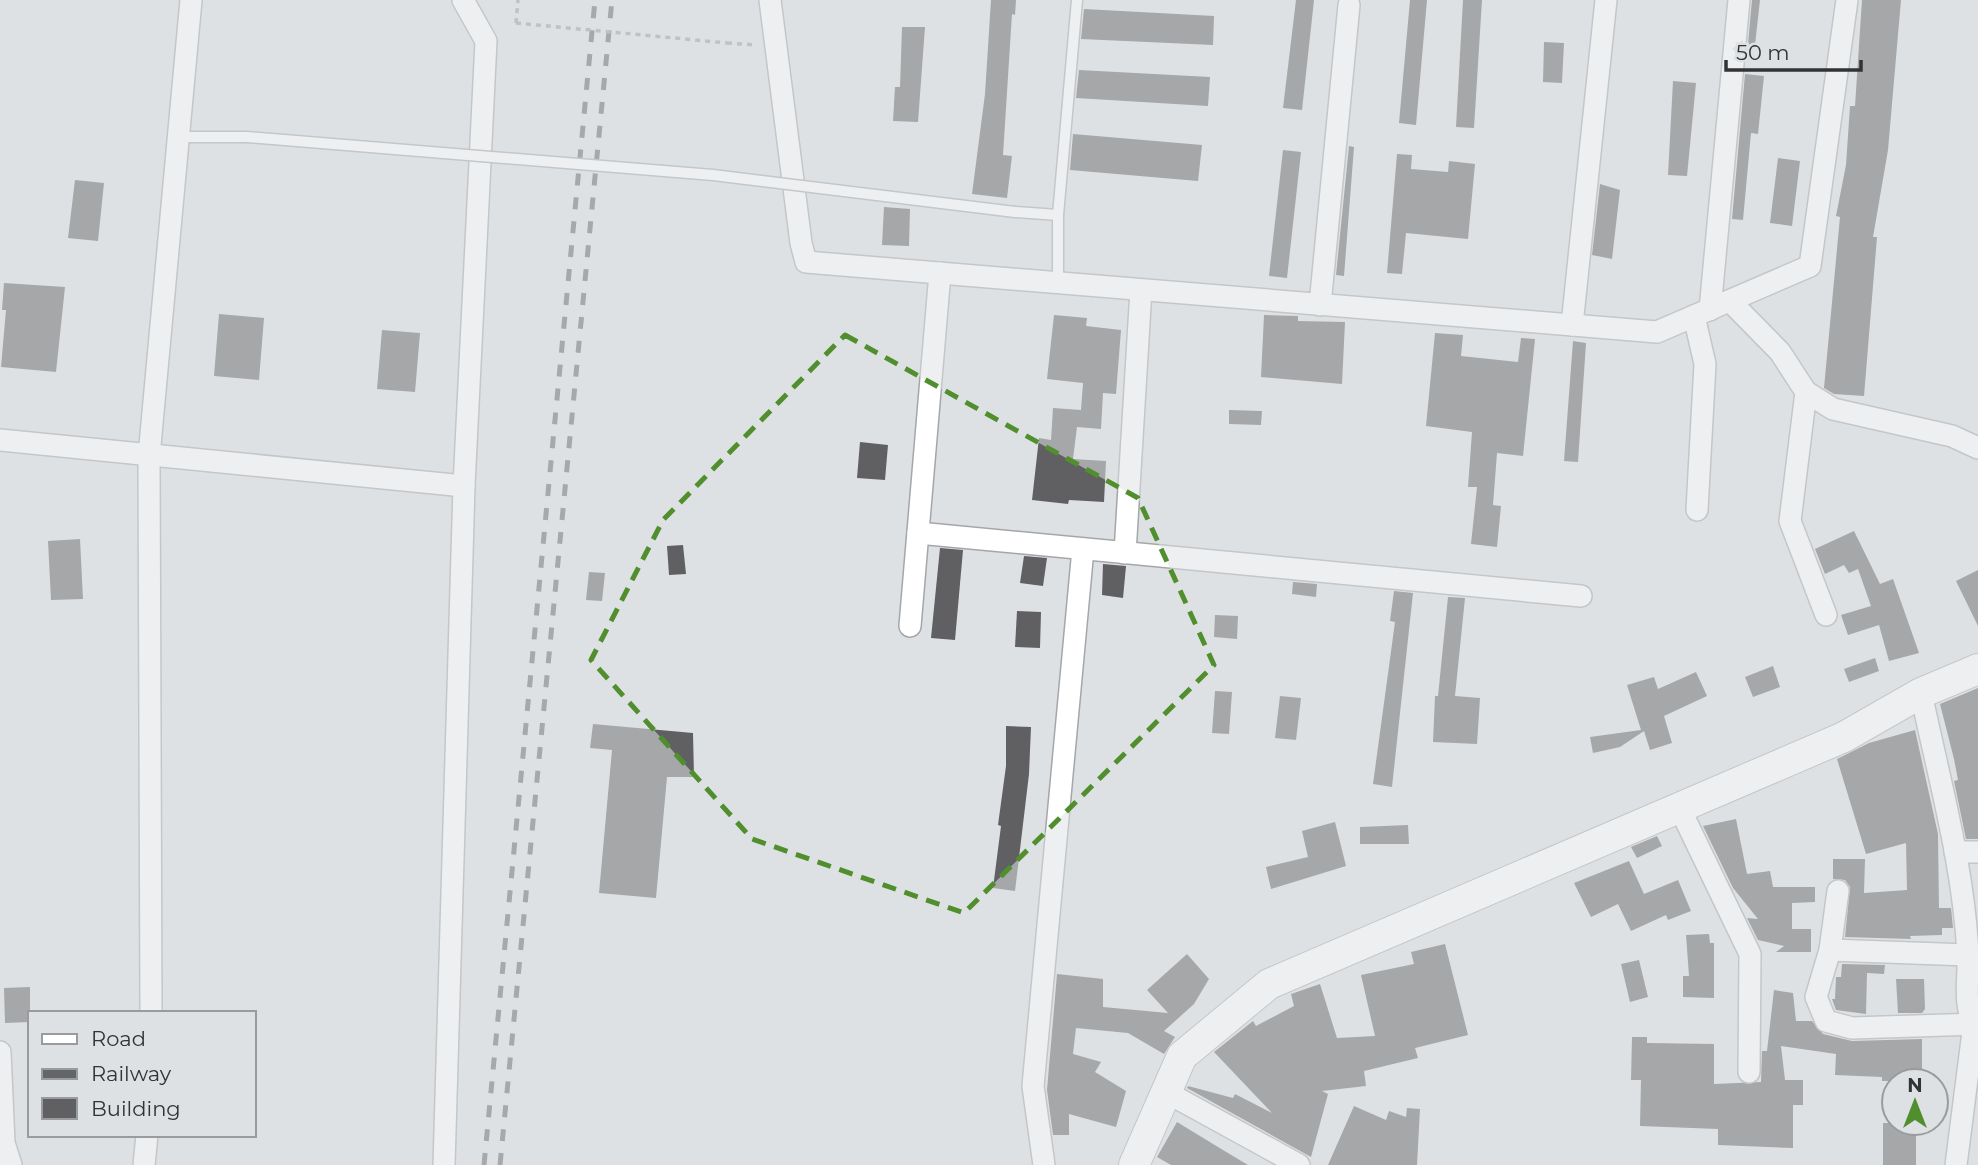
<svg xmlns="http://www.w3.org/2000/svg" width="1978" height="1165" font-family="Montserrat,sans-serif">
<rect width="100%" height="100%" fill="#dee1e4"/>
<!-- building -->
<g fill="#605f62">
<polygon points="991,0 1016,0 1015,15 1012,14 1003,155 1012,156 1007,198 972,194 985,94"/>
<polygon points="1296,0 1314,0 1302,110 1283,108"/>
<polygon points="1410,0 1427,0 1416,125 1399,123"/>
<polygon points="1463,0 1482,0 1474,128 1456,127"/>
<polygon points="1752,0 1760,0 1755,45 1748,44"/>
<polygon points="1862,0 1901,0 1888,150 1873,237 1877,237 1864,396 1834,394 1824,388 1840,217 1836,216 1846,165 1850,106 1855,106"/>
<polygon points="1084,9 1214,16 1213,45 1081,39"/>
<polygon points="902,27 925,27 918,122 893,121 895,87 900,87"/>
<polygon points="1544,42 1564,43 1562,83 1543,82"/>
<polygon points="1079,70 1210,77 1208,106 1076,98"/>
<polygon points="1745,74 1764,76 1758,134 1751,133 1743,220 1732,219"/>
<polygon points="1673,81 1696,83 1687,176 1668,175"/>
<polygon points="1073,134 1202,145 1198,181 1070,170"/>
<polygon points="1349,146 1354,147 1344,276 1336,275"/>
<polygon points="1283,150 1301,152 1287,278 1269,276"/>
<polygon points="1397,154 1412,155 1411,169 1448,172 1449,161 1475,164 1468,239 1406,233 1402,274 1387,273"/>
<polygon points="1778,158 1800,161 1792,226 1770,223"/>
<polygon points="75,180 104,183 98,241 68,238"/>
<polygon points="1600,184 1620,190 1612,259 1592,255"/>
<polygon points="884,207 910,209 909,246 882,245"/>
<polygon points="4,283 65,287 56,372 1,367 6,310 2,310"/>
<polygon points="219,314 264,318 259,380 214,376"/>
<polygon points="1054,315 1087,318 1086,326 1121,330 1116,394 1103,393 1101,429 1077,427 1073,459 1106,461 1104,502 1069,500 1068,504 1032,500 1039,438 1051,440 1053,408 1081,410 1083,383 1047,379"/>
<polygon points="1264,315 1298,316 1298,321 1345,322 1342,384 1261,377"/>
<polygon points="382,330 420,333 415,392 377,389"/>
<polygon points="1435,333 1463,335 1461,356 1518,362 1521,338 1535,339 1523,456 1497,453 1493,505 1501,506 1497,547 1471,544 1477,487 1468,487 1472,432 1426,426"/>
<polygon points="1573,341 1586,343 1578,462 1564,461"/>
<polygon points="1229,410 1262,411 1261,425 1229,424"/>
<polygon points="860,442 888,445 885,480 857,478"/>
<polygon points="1854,531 1880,584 1893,579 1919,653 1889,661 1879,625 1848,635 1841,615 1871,606 1858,569 1849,573 1844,565 1825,574 1815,549"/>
<polygon points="80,539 83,599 51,600 48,541"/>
<polygon points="683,545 686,574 669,575 667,546"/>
<polygon points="940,548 963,550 955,640 931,638"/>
<polygon points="1024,556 1047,558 1043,586 1020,583"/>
<polygon points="1103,564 1126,566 1123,598 1102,595"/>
<polygon points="1978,570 1978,626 1956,581"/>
<polygon points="589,572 605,573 602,601 586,600"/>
<polygon points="1293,582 1317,584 1316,597 1292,594"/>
<polygon points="1394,591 1413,593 1392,787 1373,784 1395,622 1390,621"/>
<polygon points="1448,597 1465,598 1455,696 1480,698 1477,744 1433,742 1435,696 1438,696"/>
<polygon points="1017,611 1041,612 1040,648 1015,647"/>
<polygon points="1215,615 1238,616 1237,639 1214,637"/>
<polygon points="1875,658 1879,671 1849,682 1844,669"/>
<polygon points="1773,666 1780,687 1753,697 1745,677"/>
<polygon points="1696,672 1707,696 1664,716 1672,743 1650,750 1644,731 1620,747 1593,753 1590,737 1641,730 1627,685 1654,677 1658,689"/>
<polygon points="1978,688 1978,839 1966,839 1954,781 1958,780 1954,759 1940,704"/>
<polygon points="1215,691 1232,692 1229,734 1212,733"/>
<polygon points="1280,696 1301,698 1296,740 1275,738"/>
<polygon points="593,724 693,733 694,777 667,777 656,898 599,893 612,750 590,748"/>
<polygon points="1006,726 1031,727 1029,774 1015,891 993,888 1001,826 998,825 1006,766"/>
<polygon points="1915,730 1938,834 1939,908 1951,908 1953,928 1942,928 1942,935 1910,936 1911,939 1845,937 1850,887 1845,880 1833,879 1833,859 1865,859 1864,893 1907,890 1906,843 1866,854 1837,759 1869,743"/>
<polygon points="1736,819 1747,874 1770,871 1773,887 1815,887 1815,902 1792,903 1792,929 1811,929 1811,952 1776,952 1784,946 1758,940 1747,918 1758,919 1733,888 1703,826"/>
<polygon points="1335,822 1346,866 1271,889 1266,867 1308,857 1302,831"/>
<polygon points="1408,825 1409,844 1360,844 1360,827"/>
<polygon points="1657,836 1662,846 1637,858 1631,847"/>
<polygon points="1629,861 1644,894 1678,880 1691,911 1668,920 1666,915 1631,931 1618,904 1591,917 1574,883"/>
<polygon points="1709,934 1710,943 1714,943 1714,998 1683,997 1683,976 1689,976 1686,935"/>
<polygon points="1445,944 1468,1035 1415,1048 1418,1058 1364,1071 1366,1086 1322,1091 1328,1094 1311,1157 1187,1088 1188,1086 1233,1098 1235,1094 1272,1113 1214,1052 1253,1021 1256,1026 1294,1006 1291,994 1320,984 1337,1038 1375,1036 1361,975 1414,964 1411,952"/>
<polygon points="1187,954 1209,979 1194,1004 1164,1031 1175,1037 1164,1054 1128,1033 1076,1028 1073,1054 1101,1062 1095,1072 1126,1091 1116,1127 1069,1114 1069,1135 1053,1135 1047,1090 1057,974 1103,979 1103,1007 1168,1013 1147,990"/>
<polygon points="1639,960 1648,997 1630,1002 1621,964"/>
<polygon points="1842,964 1885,965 1884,974 1867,973 1866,1014 1836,1010 1832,999 1835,999 1836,977 1841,977"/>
<polygon points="1896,979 1924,979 1925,1009 1922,1013 1898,1013"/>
<polygon points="30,987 30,1022 5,1023 4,988"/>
<polygon points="1774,990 1793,993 1796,1021 1812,1021 1823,1034 1852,1041 1922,1039 1922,1081 1882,1081 1882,1077 1835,1075 1836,1054 1781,1046 1785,1080 1803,1080 1803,1105 1793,1105 1793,1148 1718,1145 1718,1129 1640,1126 1641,1080 1631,1080 1632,1037 1647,1037 1647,1043 1714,1044 1714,1084 1761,1082 1762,1051 1767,1051"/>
<polygon points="1354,1106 1386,1120 1389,1111 1406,1117 1407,1108 1420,1109 1417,1165 1328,1165"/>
<polygon points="1177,1122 1218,1147 1248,1165 1171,1165 1157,1157"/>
<rect x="1883" y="1123" width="33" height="42"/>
</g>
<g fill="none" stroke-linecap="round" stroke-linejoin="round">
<defs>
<g id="lane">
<polyline points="179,137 247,137"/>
<polyline points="1015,212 1058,215 1077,0"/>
<polyline points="1058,215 1058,283"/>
</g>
<g id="street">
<polyline points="770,0 801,243 806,262 1657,332 1810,266 1847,0"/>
<polyline points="1730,301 1780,352 1806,392 1790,521 1826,615"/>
<polyline points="1320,305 1349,5"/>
<polyline points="1710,310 1739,0"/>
<polyline points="1694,316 1705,364 1697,510"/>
<polyline points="1572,325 1606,0"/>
<polyline points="1806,392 1833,409 1952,436 1978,448"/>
<polyline points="0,440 464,486"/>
<polyline points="918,533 1581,596"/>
<polyline points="1125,553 1141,290"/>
<polyline points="910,626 940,273"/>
<path d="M 1921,693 C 1939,779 1964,867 1968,956 C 1969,979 1963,1003 1974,1024 L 1956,1165"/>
<polyline points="1680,809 1750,954 1749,1072"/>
<polyline points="1955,852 1978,852"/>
<polyline points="1838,891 1830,950 1816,997 1826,1021 1852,1028 1978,1024"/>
<polyline points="1830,950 1968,955"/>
<polyline points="151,1013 149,456 191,0"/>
<polyline points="0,1052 4,1143 11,1165"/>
<polyline points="1166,1092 1299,1165"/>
<polyline points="144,1165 147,1135"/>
<polyline points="444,1165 464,486 486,41 463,0"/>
<polyline points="1044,1165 1033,1086 1083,549"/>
</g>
<polyline id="secondary" points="1134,1165 1182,1056 1269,984 1844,737 1921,693 1978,669"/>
</defs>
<!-- lane casing -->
<use href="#lane" stroke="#a4a6a9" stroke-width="13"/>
<!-- street casing -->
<use href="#street" stroke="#a4a6a9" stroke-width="24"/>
<!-- secondary casing -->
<use href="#secondary" stroke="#a4a6a9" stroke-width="32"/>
<!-- path -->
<g stroke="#9a9c9e" stroke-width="3.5" stroke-dasharray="5 5" stroke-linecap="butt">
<polyline points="516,23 518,0"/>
<polyline points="727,43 757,45"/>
</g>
<!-- lane -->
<use href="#lane" stroke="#fff" stroke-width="10"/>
<!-- street -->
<use href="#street" stroke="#fff" stroke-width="21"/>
<!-- secondary -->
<use href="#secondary" stroke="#fff" stroke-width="30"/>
<!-- rail -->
<g stroke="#636566" stroke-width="5" stroke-dasharray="12 12" stroke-linecap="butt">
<polyline points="484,1165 595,0"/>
<polyline points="500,1165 612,0"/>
</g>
<defs>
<polyline id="lane-bridge" points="247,137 713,175 1015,212"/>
</defs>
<!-- lane-bridge casing -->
<use href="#lane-bridge" stroke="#a4a6a9" stroke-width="13" stroke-linecap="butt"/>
<!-- path-bridge -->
<polyline stroke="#9a9c9e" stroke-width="3.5" stroke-dasharray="5 5" stroke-linecap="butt" points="516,23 727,43"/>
<!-- lane-bridge -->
<use href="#lane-bridge" stroke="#fff" stroke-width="10"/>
</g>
<!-- marked area -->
<path d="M0 0H1978V1165H0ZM 845,335 L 1138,498 L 1214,665 L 964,913 L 752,839 L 591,660 L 663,520 Z" fill="#dee1e4" fill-opacity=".55" fill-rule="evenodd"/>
<path fill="none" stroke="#518e2d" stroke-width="5" stroke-dasharray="14 9" stroke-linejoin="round" d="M 845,335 L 1138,498 L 1214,665 L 964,913 L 752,839 L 591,660 L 663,520 Z"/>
<!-- legend -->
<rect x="28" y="1011" width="228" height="126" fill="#dee1e4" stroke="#999b9e" stroke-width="2"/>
<rect x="42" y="1034" width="35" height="10" fill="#ffffff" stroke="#999b9e" stroke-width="2"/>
<text x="91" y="1046" font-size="21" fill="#323334">Road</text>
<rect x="42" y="1069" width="35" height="10" fill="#636566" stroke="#999b9e" stroke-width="2"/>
<text x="91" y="1081" font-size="21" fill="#323334">Railway</text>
<rect x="42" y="1098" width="35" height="21" fill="#605f62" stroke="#999b9e" stroke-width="2"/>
<text x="91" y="1116" font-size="21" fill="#323334">Building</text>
<!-- north arrow -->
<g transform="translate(1915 1102)"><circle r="33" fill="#dee1e4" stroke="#999b9e" stroke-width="2"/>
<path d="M0-5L12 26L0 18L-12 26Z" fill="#518e2d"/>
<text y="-10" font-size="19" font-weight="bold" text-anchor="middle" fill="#323334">N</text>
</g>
<!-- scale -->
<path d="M1726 60v10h135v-10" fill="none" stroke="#323334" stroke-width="3.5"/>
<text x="1736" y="60" font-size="21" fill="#323334" stroke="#dee1e4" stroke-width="5" paint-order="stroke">50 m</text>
</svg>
